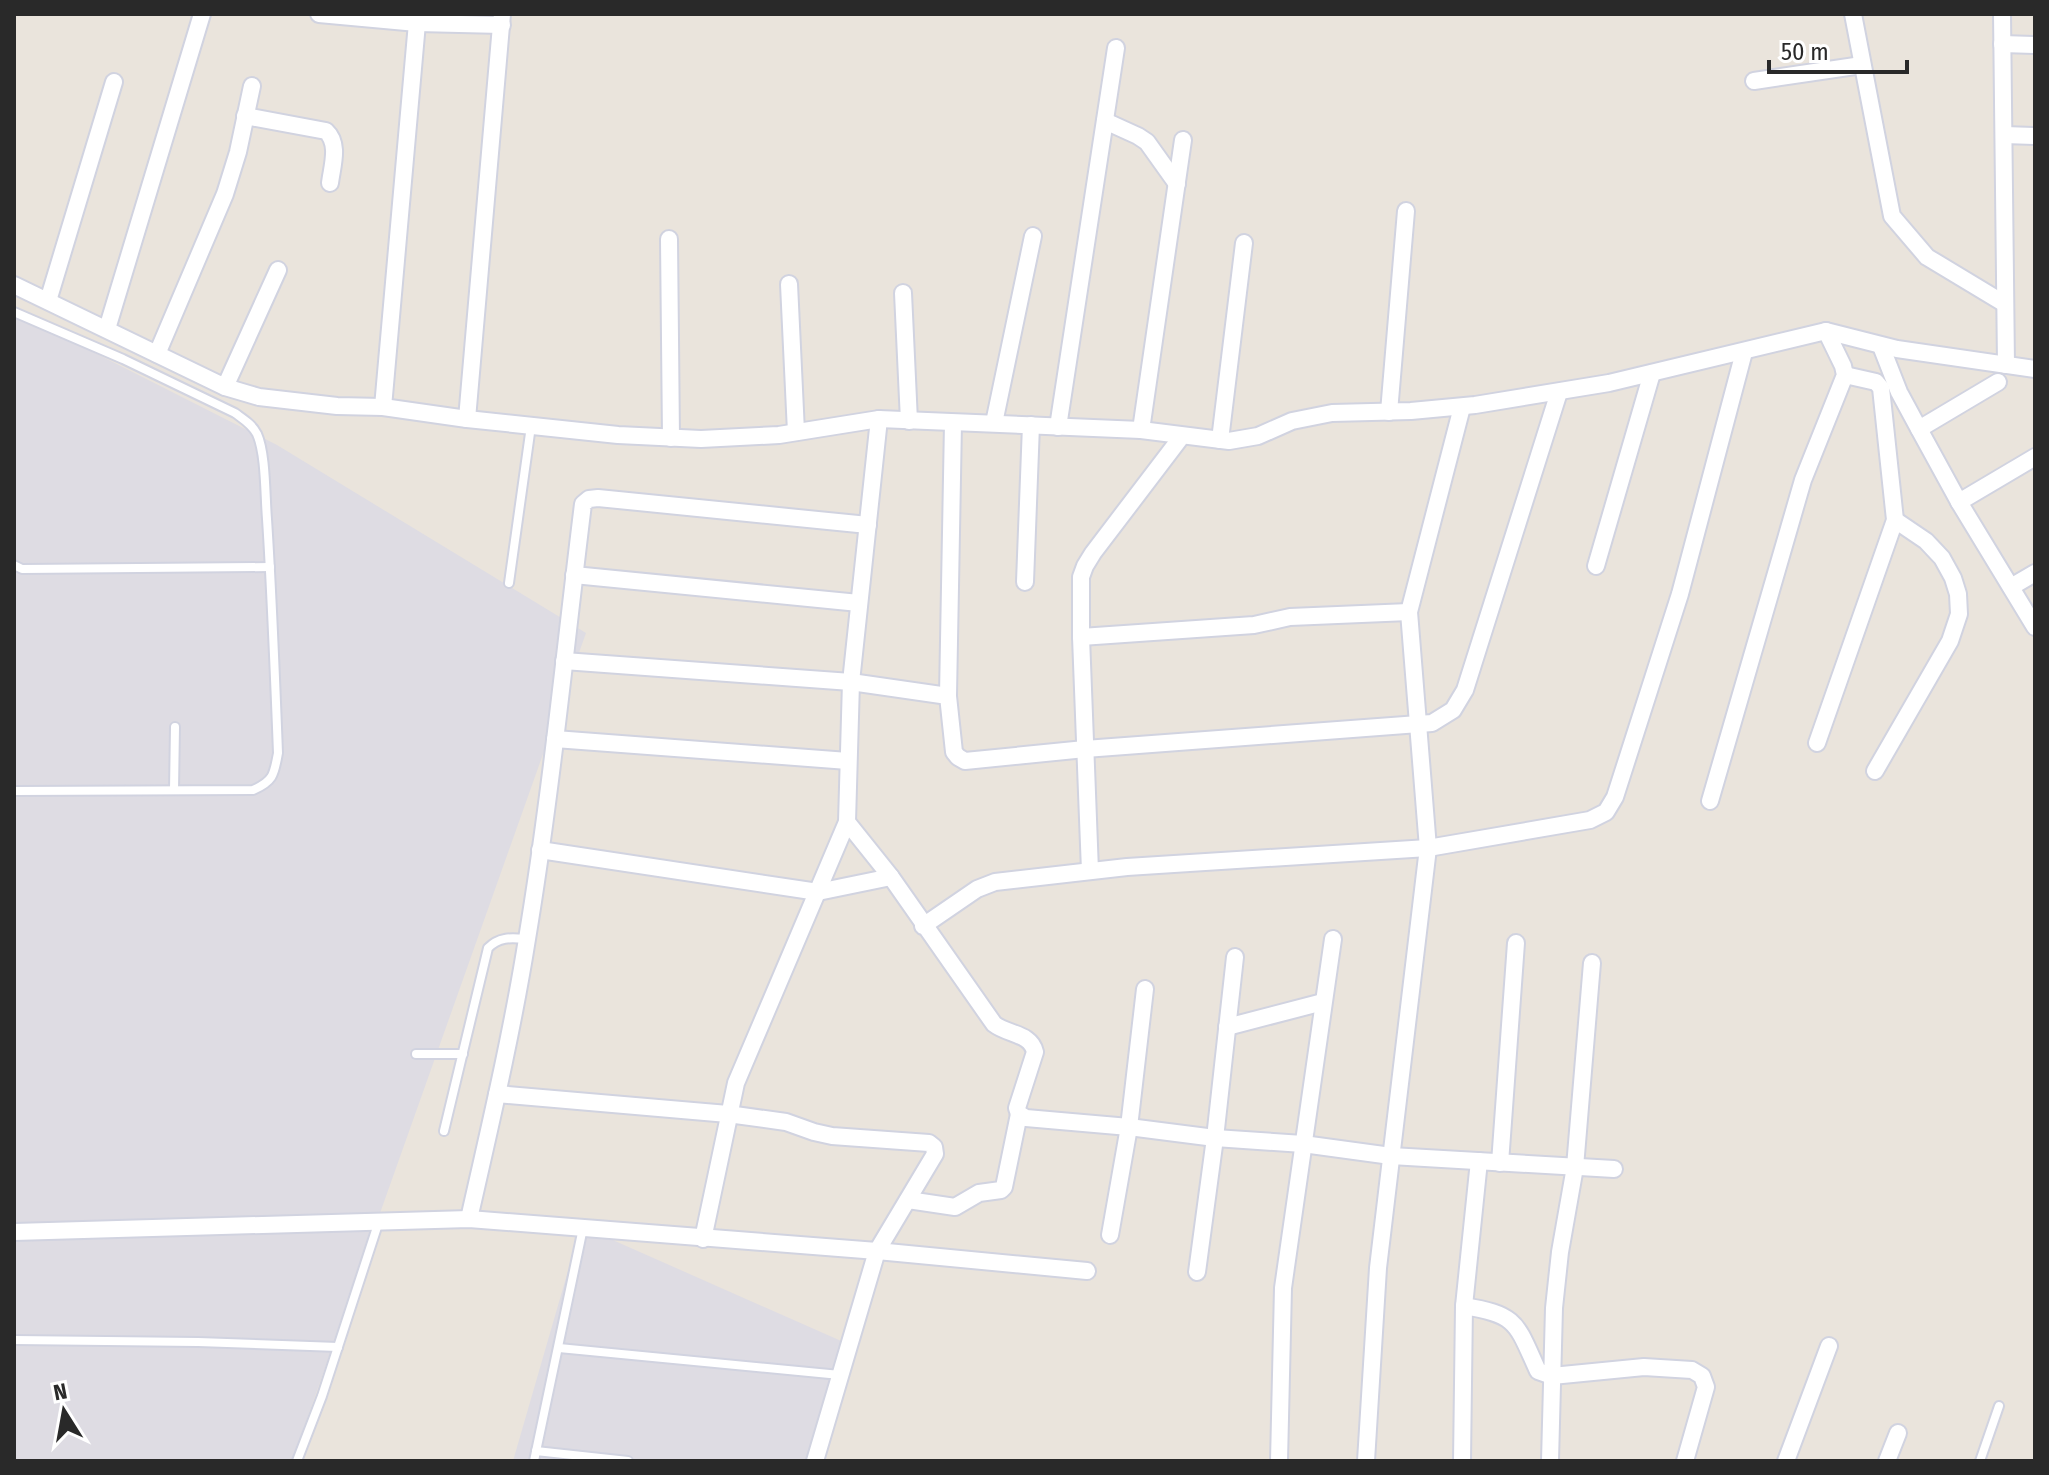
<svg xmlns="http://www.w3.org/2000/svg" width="2049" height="1475" font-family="'Fira Sans Condensed',sans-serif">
<rect width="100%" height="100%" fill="#eae4dc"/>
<!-- industrial -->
<g fill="#dedce3">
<polygon points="14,312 277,445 586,633 292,1461 14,1461"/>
<polygon points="581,1226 848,1344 813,1461 513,1461"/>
</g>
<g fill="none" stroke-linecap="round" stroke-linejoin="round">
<defs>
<g id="lane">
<path d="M 14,312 L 123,359 L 235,413 C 243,419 252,424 257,434 C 266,454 265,496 267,519 C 272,597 275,675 278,753 C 274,774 274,781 253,790 L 14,791"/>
<polyline points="14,565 22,569 270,567"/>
<polyline points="509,583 531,426"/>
<polyline points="174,790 175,727"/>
<polyline points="416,1054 463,1054"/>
<path d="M 444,1131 L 488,948 C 500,936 512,938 527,939"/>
<polyline points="14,1340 198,1342 338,1347"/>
<polyline points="559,1348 840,1375"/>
<polyline points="536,1451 628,1461"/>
<polyline points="297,1461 322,1396 379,1221"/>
<polyline points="534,1461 583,1228"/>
<polyline points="1980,1461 1999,1406"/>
</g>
<g id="street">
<polyline points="319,14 417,23 502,25"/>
<polyline points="1853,14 1892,216 1927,257 2005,304"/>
<polyline points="2002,14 2006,365"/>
<polyline points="2002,44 2035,45"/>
<polyline points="1754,81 1862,65"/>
<path d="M 245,116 L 326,131 C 340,144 332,166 330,183"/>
<polyline points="1105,121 1138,136 1147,142 1177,184"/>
<polyline points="2004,135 2035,136"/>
<polyline points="669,239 671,438"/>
<polyline points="789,284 796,432"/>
<polyline points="14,285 225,387 259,397 337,406 383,407 467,419 618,435 701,439 779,435 879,419 1141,430 1229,441 1258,436 1292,421 1332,413 1411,411 1475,405 1609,383 1826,331 1897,349 2035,369"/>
<polyline points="903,293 909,421"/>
<polyline points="48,301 114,82"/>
<polyline points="107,329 202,14"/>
<polyline points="1881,346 1899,392 1919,429 1959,502 2035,627"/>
<polyline points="157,354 225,194 238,152 252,86"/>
<polyline points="225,387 278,270"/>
<polyline points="383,407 417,23"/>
<polyline points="1389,412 1406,211"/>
<polyline points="467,419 502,14"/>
<polyline points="994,423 1033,236"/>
<polyline points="1058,427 1116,48"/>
<polyline points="1919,429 1998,382"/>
<polyline points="1141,430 1183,140"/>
<polyline points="1220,440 1244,243"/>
<polyline points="1959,502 2035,457"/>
<polyline points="1596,566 1652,373"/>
<polyline points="574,575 859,603"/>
<polyline points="1025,582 1031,425"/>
<polyline points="2011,587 2035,573"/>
<polyline points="1081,637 1254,625 1290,617 1409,612"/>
<polyline points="564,661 851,682 948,696 954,752 958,757 965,761 1085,749 1432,723 1453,710 1465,690 1559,392"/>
<polyline points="948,696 953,423"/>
<polyline points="555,739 848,761"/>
<polyline points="1817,743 1895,520 1881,388 1876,382 1845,375"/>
<polyline points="1875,771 1950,641 1959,614 1958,594 1953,578 1942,558 1926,541 1895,520"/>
<polyline points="1710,801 1803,480 1845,375 1843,366 1826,331"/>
<path d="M 847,822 L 891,877 L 994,1024 C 1008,1035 1031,1033 1035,1052 L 1017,1108 L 1019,1114 L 1026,1118 L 1129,1127 L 1215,1138 L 1303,1144 L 1391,1156 L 1614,1169"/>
<polyline points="540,850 818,892 891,877"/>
<polyline points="1090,871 1081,637 1081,577 1085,566 1093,553 1182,436"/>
<polyline points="923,926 977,889 995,882 1127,867 1428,848 1590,820 1606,812 1615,797 1680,594 1744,352"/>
<polyline points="1227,1027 1323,1002"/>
<polyline points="497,1094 728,1114 786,1122 814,1132 832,1136 929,1143 934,1147 935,1154 877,1251 815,1461"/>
<polyline points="1500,1163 1516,943"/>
<polyline points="908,1200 955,1207 979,1193 1001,1190 1004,1187 1019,1114"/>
<path d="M 469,1219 C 490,1126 512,1033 527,939 C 551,795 565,649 583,504 L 589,499 L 598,498 L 868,525"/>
<polyline points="14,1232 469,1219 877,1251 1087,1271"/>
<polyline points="1110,1235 1129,1127 1145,989"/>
<polyline points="703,1239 736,1083 847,822 851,682 879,419"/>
<polyline points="1197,1272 1215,1138 1235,957"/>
<path d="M 1464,1306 C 1518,1315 1516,1323 1538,1371 L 1552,1376 L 1644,1367 L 1692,1370 L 1702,1376 L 1706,1387 L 1685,1461"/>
<polyline points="1279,1461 1283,1288 1333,939"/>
<polyline points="1366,1461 1378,1268 1428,848 1409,612 1462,407"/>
<polyline points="1462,1461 1464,1306 1479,1161"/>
<polyline points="1550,1461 1554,1308 1560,1252 1575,1167 1592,963"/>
<polyline points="1786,1461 1829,1346"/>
<polyline points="1887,1461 1898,1433"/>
</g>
</defs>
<!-- lane casing -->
<use href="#lane" stroke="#d1d3e0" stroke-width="12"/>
<!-- street casing -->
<use href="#street" stroke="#d1d3e0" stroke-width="20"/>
<!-- lane -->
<use href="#lane" stroke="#fff" stroke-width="8"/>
<!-- street -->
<use href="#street" stroke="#fff" stroke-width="16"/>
</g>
<!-- border -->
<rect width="2049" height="1475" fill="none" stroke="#292929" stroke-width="32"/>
<!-- north arrow -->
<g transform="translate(64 1411) rotate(349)" stroke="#ffffff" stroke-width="6" paint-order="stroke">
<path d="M0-6L14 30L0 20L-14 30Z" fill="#292929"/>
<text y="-12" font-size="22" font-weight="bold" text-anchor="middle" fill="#292929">N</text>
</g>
<!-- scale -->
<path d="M1769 60v12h138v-12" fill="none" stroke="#292929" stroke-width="4"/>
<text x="1781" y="60" font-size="24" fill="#292929" stroke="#ffffff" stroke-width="6" paint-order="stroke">50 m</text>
</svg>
